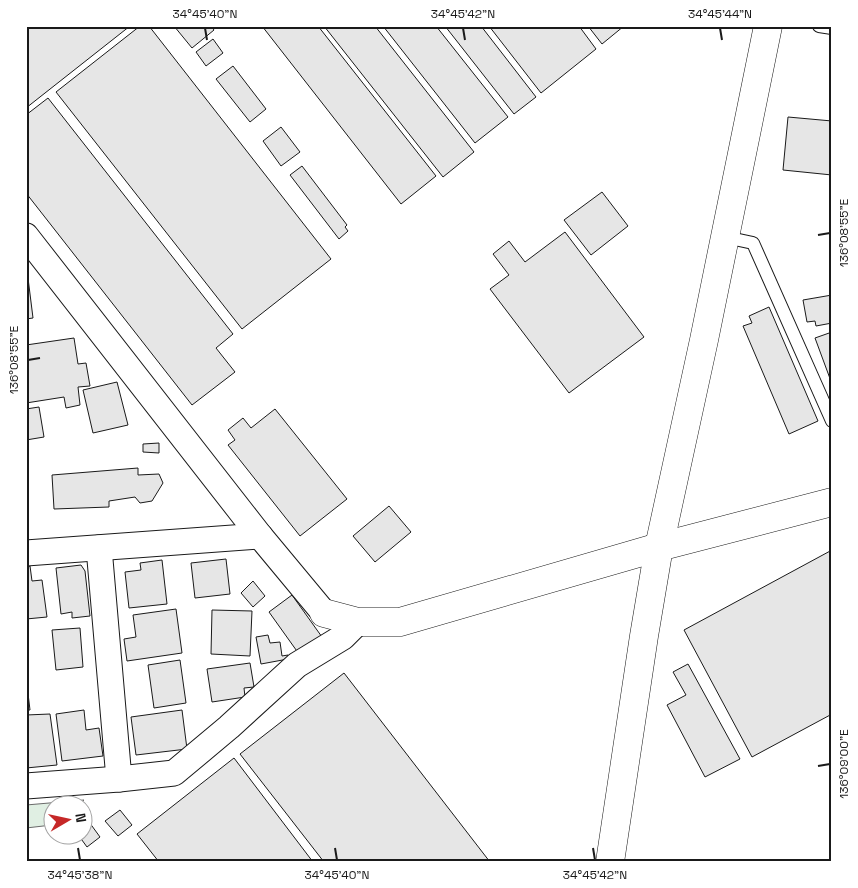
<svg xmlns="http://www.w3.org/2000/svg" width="858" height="888" font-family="'Space Grotesk',sans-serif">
<rect width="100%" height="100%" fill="#fff"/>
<!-- green -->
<polygon fill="#e0efe3" stroke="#6a6a6a" points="84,800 78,805 52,806 52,825 26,828 26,805"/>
<!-- building -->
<g fill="#e6e6e6" stroke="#1a1a1a">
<polygon points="26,26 130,26 26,108"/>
<polygon points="140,26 149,26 331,259 242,329 56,92"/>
<polygon points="174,26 211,26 214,30 192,48"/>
<polygon points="262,26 318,26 436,176 401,204"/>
<polygon points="324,26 375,26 474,152 443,177"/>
<polygon points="383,26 436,26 508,117 475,143"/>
<polygon points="445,26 481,26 536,97 514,114"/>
<polygon points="489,26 579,26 596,49 541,93"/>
<polygon points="588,26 624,26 602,44"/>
<polygon points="213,39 223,53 206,66 196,52"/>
<polygon points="233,66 266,109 250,122 216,79"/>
<polygon points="48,98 233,334 216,348 235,372 192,405 26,193 26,115"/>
<polygon points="788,117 832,121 832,175 783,170"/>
<polygon points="281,127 300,152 281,166 263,141"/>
<polygon points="302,166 347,225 345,227 348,231 339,239 290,175"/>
<polygon points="602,192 628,226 591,255 564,220"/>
<polygon points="565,232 644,337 569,393 490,289 509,275 493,254 509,241 525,262"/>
<polygon points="28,278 33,318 26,319 26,279"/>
<polygon points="832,295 832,323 816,326 815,321 807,322 803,300"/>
<polygon points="769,307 818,421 789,434 743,326 752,323 749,316"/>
<polygon points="832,332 832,384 815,338"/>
<polygon points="74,338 78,364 86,363 90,386 78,387 80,405 66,408 64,397 26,403 26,345"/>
<polygon points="117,382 128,425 93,433 83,390"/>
<polygon points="39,407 44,437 26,440 26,409"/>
<polygon points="275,409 347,499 300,536 228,445 235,440 228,430 243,418 251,428"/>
<polygon points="159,443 159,453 143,452 143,444"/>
<polygon points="138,468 138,475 159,474 163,483 152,501 140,503 135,497 109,501 109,507 54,509 52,475"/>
<polygon points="389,506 411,532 375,562 353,536"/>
<polygon points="832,550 832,714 752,757 684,630"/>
<polygon points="226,559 230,594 195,598 191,563"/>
<polygon points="162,560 167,604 129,608 125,572 141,570 140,563"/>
<polygon points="81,565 85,571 90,616 72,618 72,612 61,614 56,568"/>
<polygon points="30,566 32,581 42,580 47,617 26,619 26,567"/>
<polygon points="253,581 265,596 253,607 241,593"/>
<polygon points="292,595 322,637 299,654 269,612"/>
<polygon points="176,609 182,653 127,661 124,639 136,637 133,615"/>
<polygon points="212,610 252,611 250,656 211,654"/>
<polygon points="80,628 83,667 56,670 52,630"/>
<polygon points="268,635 270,643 280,642 282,656 288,655 288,659 261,664 256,637"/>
<polygon points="180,660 186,703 154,708 148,665"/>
<polygon points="250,663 254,687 244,688 245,697 212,702 207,669"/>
<polygon points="688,664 740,759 705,777 667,705 686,695 673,672"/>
<polygon points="344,673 490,862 324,862 240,754"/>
<polygon points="26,677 30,710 26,710"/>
<polygon points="84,710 86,730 99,728 103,756 62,761 56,714"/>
<polygon points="182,710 187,749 136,755 131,717"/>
<polygon points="50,714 57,765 26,768 26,715"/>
<polygon points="234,758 313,862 159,862 137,834"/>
<polygon points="120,810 132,825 118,836 105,821"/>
<polygon points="84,815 100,837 87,847 79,836 82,836 82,817"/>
</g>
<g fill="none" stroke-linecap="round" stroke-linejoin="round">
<defs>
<g id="service">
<polyline points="819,26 832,28"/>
<polyline points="725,237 753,243 832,421"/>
</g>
<g id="minor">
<polyline points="26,236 260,536 324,613"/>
<polyline points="99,548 119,779"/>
<polyline points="26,553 260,536"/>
<polyline points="26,786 119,779 174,773 229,727 297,665 343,637 358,622"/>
</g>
<g id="tertiary">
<polyline points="324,613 358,622 400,622 659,547 832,502"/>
<polyline points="610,862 644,636 659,547 704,340 768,26"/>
</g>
</defs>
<!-- service casing -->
<use href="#service" stroke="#1a1a1a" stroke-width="14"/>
<!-- minor casing -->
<use href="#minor" stroke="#1a1a1a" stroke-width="27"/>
<!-- tertiary casing -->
<use href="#tertiary" stroke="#1a1a1a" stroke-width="29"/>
<!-- service -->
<use href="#service" stroke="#fff" stroke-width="12"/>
<!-- minor -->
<use href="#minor" stroke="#fff" stroke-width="25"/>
<!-- tertiary -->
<use href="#tertiary" stroke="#fff" stroke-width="28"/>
</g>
<!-- ticks -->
<path fill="none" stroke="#1a1a1a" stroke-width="2" d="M 205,28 L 207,40M 463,28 L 465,40M 720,28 L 722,40M 818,235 L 830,233M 28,360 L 40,358M 818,766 L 830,764M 78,848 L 80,860M 335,848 L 337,860M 593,848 L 595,860"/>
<!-- border -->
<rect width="858" height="888" fill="none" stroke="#ffffff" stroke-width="55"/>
<!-- north arrow -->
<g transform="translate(68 820) rotate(81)"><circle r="24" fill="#ffffff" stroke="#a3a3a3"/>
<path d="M0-4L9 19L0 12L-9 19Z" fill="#c62828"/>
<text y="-8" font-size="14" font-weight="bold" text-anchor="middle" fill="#1a1a1a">N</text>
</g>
<rect x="28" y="28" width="802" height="832" fill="none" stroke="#1a1a1a" stroke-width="2"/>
<g font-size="12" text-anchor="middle" fill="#1a1a1a">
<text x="205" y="18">34°45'40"N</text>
<text x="463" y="18">34°45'42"N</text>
<text x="720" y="18">34°45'44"N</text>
<text transform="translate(844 233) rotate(-90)" y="4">136°08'55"E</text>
<text transform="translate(14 360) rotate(-90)" y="4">136°08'55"E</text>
<text transform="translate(844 764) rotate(-90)" y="4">136°09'00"E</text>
<text x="80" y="879">34°45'38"N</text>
<text x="337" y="879">34°45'40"N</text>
<text x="595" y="879">34°45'42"N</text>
</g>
</svg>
